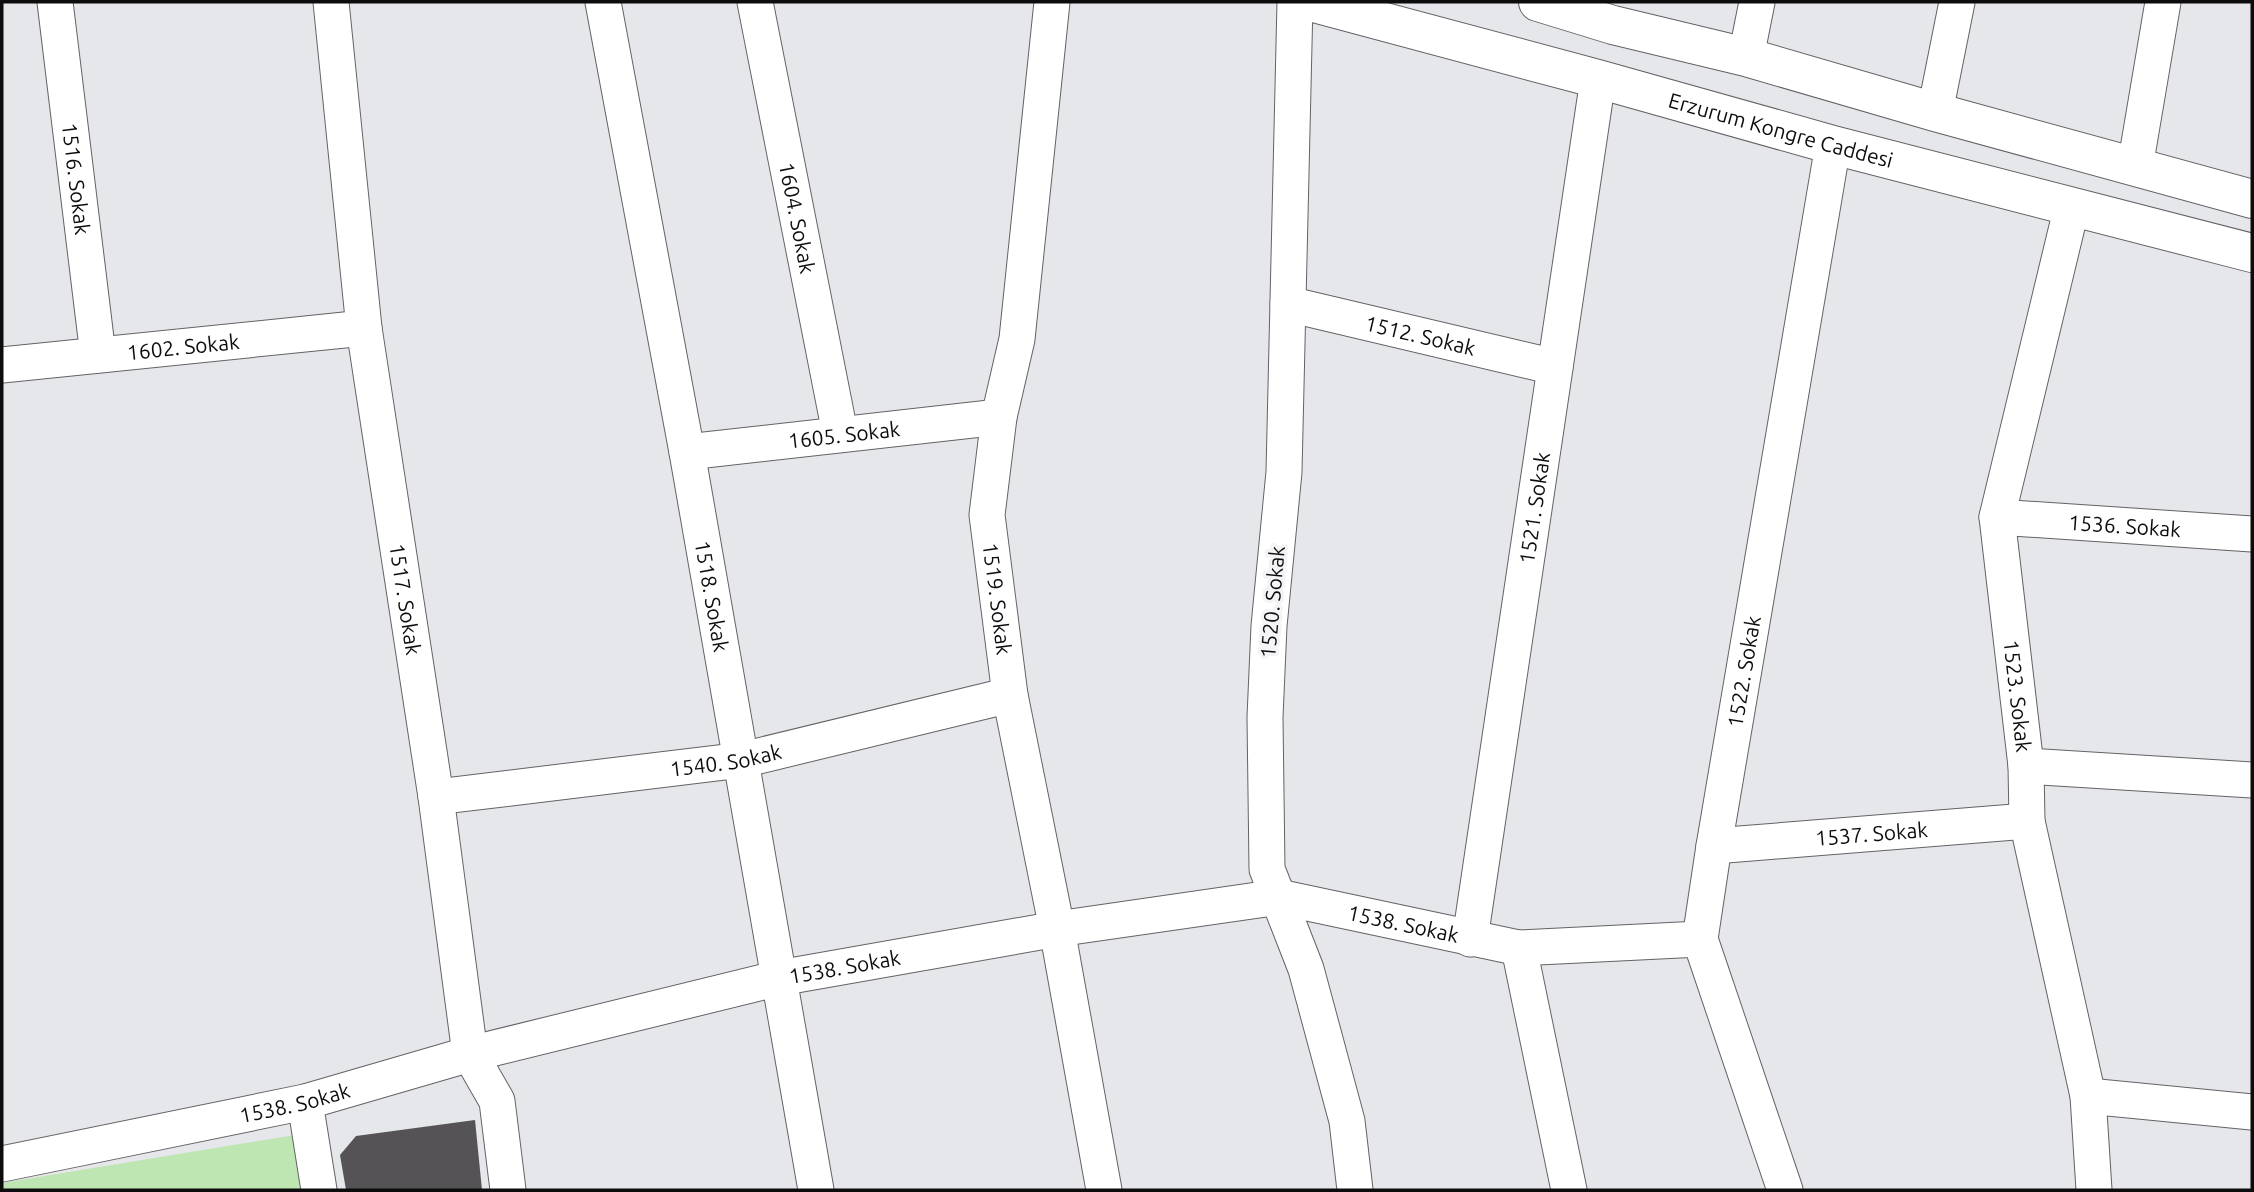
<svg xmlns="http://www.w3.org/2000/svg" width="2254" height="1192" font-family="Ubuntu,sans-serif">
<rect width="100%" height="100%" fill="#e6e7ea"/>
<!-- green -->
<polygon fill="#bee6b3" points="301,1134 309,1190 2,1190 2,1183"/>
<!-- building -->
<polygon fill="#555355" points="475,1120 482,1190 346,1190 340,1155 356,1136"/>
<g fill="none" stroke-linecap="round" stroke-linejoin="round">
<defs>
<g id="minor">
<path id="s1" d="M 55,2 L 98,355"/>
<path id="s2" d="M 331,2 L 364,328 L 436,797 L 470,1054 L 497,1101 L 508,1190"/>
<path id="s3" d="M 603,2 L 687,452 L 816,1190"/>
<path id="s4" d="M 755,2 L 840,433"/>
<path id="s5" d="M 1052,2 L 1017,339 L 999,417 L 987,515 L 1010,695 L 1057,929 L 1104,1190"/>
<polyline points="1295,2 1284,472 1269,626 1265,717 1267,869 1306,969 1347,1121 1355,1190"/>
<polyline points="1746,57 1757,2"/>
<polyline points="1935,112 1957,2"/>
<polyline points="2135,167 2163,2"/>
<path id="s6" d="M 2072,206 L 1997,517 L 2026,766 L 2027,821 L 2088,1096 L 2094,1190"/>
<path id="s7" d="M 1288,304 L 1555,367"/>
<path id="s8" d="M 2,365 L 364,328"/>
<path id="s9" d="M 687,452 L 999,417"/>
<path id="s10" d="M 1997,517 L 2252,534"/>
<polyline points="2026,766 2252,780"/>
<path id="s11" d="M 436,797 L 742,760 L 1010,695"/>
<path id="s12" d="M 1714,846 L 2027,821"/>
<path id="s13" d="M 1470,939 L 1598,79"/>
<polyline points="1519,948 1569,1190"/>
<polyline points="2088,1096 2252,1112"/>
<polyline points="305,1102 319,1190"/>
<path id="s14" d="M 2,1164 L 305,1102 L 470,1054 L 779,978 L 1057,929 L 1279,897 L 1519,948 L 1700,939"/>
<path id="s15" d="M 1785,1190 L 1700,939 L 1714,846 L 1833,145"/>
</g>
<g id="major">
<path id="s16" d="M 1310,2 L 1598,79 L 1833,145 L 2252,253"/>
<polyline points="1538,2 1613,25 1746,57 1935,112 2252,199"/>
</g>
</defs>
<!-- minor casing -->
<use href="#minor" stroke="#636366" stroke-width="37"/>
<!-- major casing -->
<use href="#major" stroke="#636366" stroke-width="40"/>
<!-- minor -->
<use href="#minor" stroke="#fff" stroke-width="35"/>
<!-- major -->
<use href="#major" stroke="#fff" stroke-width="38"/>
</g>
<g text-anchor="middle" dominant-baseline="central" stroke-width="7" stroke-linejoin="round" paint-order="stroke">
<!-- street labels -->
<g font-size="21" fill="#0c0c0d" stroke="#f4f4f7">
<text stroke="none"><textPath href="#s16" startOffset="488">Erzurum Kongre Caddesi</textPath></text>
<text stroke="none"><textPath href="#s1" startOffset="178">1516. Sokak</textPath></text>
<text stroke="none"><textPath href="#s4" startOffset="220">1604. Sokak</textPath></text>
<text stroke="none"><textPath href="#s7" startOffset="136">1512. Sokak</textPath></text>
<text stroke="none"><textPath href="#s8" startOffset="182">1602. Sokak</textPath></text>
<text stroke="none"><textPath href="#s9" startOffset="158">1605. Sokak</textPath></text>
<text stroke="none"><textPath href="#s13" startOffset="436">1521. Sokak</textPath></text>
<text stroke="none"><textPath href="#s10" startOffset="128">1536. Sokak</textPath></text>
<text stroke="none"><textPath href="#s3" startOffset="604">1518. Sokak</textPath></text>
<text stroke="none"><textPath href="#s5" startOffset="602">1519. Sokak</textPath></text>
<text stroke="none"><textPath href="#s2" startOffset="602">1517. Sokak</textPath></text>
<text transform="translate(1272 602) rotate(-85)">1520. Sokak</text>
<text stroke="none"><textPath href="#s15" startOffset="536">1522. Sokak</textPath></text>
<text stroke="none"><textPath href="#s6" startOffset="500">1523. Sokak</textPath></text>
<text stroke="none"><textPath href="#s11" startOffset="292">1540. Sokak</textPath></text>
<text stroke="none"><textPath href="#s12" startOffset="158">1537. Sokak</textPath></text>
<text stroke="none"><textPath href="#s14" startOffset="1433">1538. Sokak</textPath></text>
<text stroke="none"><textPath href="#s14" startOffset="866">1538. Sokak</textPath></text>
<text stroke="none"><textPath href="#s14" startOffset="299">1538. Sokak</textPath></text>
</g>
</g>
<!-- border -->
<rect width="2254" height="1192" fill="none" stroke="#0c0c0d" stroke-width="7"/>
</svg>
